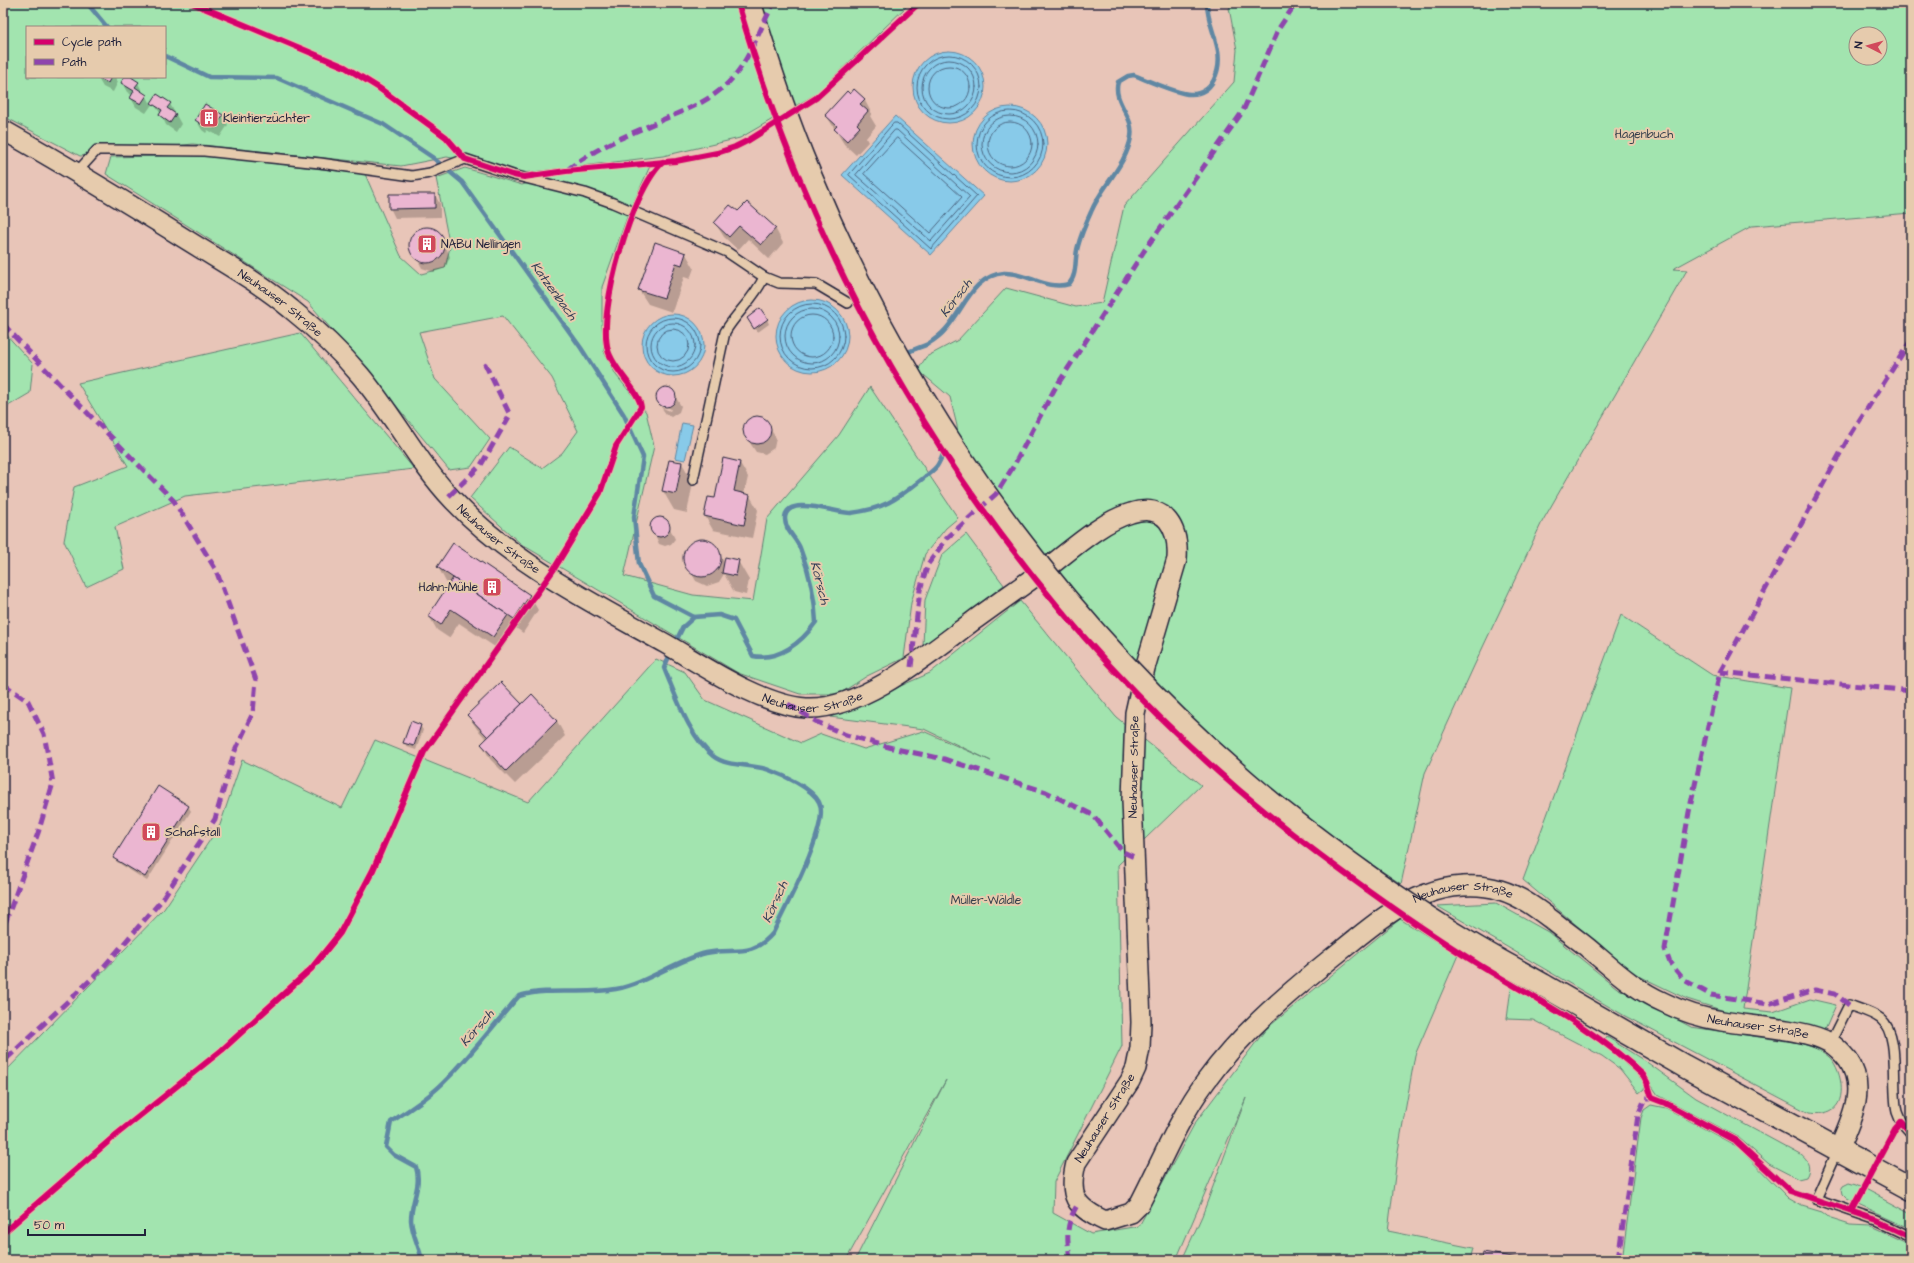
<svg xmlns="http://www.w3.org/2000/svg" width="1914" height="1263" font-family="'Architects Daughter',sans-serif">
<rect width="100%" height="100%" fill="#e8c5b8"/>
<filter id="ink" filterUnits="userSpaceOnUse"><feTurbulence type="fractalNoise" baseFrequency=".025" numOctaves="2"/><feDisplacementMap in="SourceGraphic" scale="8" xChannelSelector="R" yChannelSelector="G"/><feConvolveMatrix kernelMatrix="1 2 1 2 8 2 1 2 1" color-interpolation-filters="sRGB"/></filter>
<g filter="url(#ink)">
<!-- green -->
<g fill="#a2e4af" stroke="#628375" fill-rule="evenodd">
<path d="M 3,3 L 910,3 L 816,94 L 740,138 L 663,156 L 524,173 L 447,157 L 401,166 L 193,144 L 80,156 L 3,116 ZM 27,27 L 165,27 L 165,77 L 27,77 Z"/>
<path d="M 1236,3 L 1911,3 L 1911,213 L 1752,226 L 1673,269 L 1687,270 L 1542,522 L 1474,666 L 1425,773 L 1401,884 L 1299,815 L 1200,730 L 1019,535 L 959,454 L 957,426 L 950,397 L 918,370 L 926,357 L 958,340 L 1006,288 L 1076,307 L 1102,303 L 1124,206 L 1234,82 L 1237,50 L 1229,8 ZM 1856,34 L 1880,34 L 1880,58 L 1856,58 Z"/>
<polygon points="201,155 365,174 401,256 421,274 445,268 450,247 436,178 465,168 522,185 558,174 650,166 627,217 602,287 602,325 604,352 616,375 646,412 654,446 624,576 693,595 753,601 767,519 839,435 870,387 958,518 946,528 925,554 911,603 904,658 867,676 839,694 800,694 738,673 521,544 470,498 509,447 542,468 562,453 578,431 552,378 503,316 419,332 435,379 490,439 471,467 449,470 380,386 308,302 106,174 111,157"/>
<polygon points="3,331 33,364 30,393 3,409"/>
<polygon points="300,333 414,469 185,496 115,527 124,569 86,587 64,541 74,487 128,466 78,383"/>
<polygon points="966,534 1004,585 923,646 925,600 942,555"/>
<polygon points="1020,601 1116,717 1201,785 1118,865 1122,1046 1054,1182 1053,1213 1091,1234 1139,1226 1195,1123 1266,1029 1400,919 1458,955 1415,1055 1398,1151 1388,1231 1473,1248 1470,1260 1182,1260 1202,1216 1246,1098 1176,1260 855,1260 946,1080 846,1260 3,1260 3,1074 164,909 220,825 242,760 342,808 375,740 528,802 656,659 685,672 705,700 801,743 821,734 864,749 923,731 991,761 924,729 830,717 930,673"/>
<polygon points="1621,615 1712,675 1790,688 1743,1009 1773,1012 1810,999 1836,1005 1825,1030 1746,1018 1687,999 1633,973 1523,880"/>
<path d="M 1496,903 L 1548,932 L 1617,988 L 1691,1027 L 1800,1043 C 1809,1046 1820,1049 1828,1056 C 1841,1066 1849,1103 1830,1111 C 1823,1114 1816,1114 1809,1113 L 1625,1016 L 1437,906 Z"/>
<polygon points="1511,987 1595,1037 1639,1076 1645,1084 1644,1089 1639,1093 1620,1069 1602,1056 1533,1020 1507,1019"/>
<path d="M 1607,1037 L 1648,1063 L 1696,1098 L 1801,1155 C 1809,1161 1811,1169 1806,1177 L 1798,1179 L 1769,1164 L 1739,1138 L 1658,1095 L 1642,1071 L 1605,1040 Z"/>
<polygon points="1651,1105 1666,1108 1738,1147 1788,1198 1802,1206 1822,1212 1831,1219 1850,1225 1872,1226 1911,1244 1911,1260 1622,1260 1641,1118 1644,1110"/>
<polygon points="1849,1182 1856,1184 1911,1213 1911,1228 1847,1199 1842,1194 1841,1189 1843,1185"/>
</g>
<!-- water -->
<g fill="#88cae9" stroke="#5f87a3">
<circle cx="949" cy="87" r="36"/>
<circle cx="1010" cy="144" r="37"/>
<polygon points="895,116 984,196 931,255 842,175"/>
<circle cx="812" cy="336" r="36"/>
<circle cx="673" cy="345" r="31"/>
<polygon points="682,423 693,425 685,460 675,458"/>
</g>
<!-- shadow -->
<g fill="#0003">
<polygon points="42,24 47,27 40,27"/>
<polygon points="97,77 115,77 118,82 113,92 103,87"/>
<polygon points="125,77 129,77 138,83 143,93 146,95 151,104 157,96 170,104 181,124 176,132 166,125 161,114 153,103 146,113 136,107 131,98 132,95 127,92 122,83"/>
<polygon points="850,96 864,99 872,114 870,116 876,126 866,138 868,142 856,155 844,144 826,115"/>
<polygon points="222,116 228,125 220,137 208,130 206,133 202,130 196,120"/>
<polygon points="435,195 440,204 440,217 395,218 390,208"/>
<polygon points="738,213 775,228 783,243 769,259 748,239 738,250 724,237 715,223"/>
<polygon points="430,229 441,235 450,257 445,268 434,272 422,268 411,247 414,235 418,231"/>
<polygon points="686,254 694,268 690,279 684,277 672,312 648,304 639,290"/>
<polygon points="767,319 769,324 758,332 750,323"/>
<polygon points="666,388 672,391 681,406 679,412 671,417 666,414 661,407 670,411 671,409 661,405 661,406 657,395 660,390"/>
<polygon points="753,418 764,419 776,438 774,448 765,454 756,452 744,434 745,424"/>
<polygon points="682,463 693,483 687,513 674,510 663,491"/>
<polygon points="740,463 748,477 744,494 750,496 758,510 752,538 713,530 705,516"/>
<polygon points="660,518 666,520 675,539 671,544 665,546 659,544 651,525 654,520"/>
<polygon points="702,540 714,544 725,564 738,561 749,580 746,595 734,592 724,574 719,582 707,586 696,581 684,560 684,554 691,544"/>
<polygon points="453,545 530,596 538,610 523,633 516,628 501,651 459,623 449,638 437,630 429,616 450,584 446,582 438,567"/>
<polygon points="522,705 557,721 565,736 515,784 490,759 482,744 487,740 477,729 468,715"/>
<polygon points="420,726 423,730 416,750 407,747 404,742"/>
<polygon points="188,806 191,811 147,881 117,862 114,858"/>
</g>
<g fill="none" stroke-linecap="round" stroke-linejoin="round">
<!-- shore -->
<g stroke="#4b6581" stroke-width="1">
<circle cx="949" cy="87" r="32"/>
<circle cx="949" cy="87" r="27"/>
<circle cx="949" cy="87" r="21"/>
<circle cx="1010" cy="144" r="33"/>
<circle cx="1010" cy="144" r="28"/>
<circle cx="1010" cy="144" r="22"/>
<polygon points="894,123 897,123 977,196 931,249 849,175"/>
<polygon points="895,130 897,130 970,197 931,241 856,175"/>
<polygon points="897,138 962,197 930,233 864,174"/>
<circle cx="812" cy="336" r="32"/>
<circle cx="812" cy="336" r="27"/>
<circle cx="812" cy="336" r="21"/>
<circle cx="673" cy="345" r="27"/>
<circle cx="673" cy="345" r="22"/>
<circle cx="673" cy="345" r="16"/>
</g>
<!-- stream -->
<g stroke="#5f87a3" stroke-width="4.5">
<polyline points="87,3 107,27"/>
<polyline points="165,56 209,77 277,78 383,124 432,157 462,182 581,348 624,415 643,457 634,517 639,564 654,596 694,617"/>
<path d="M 904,355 C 911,349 920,348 928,344 C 934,340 941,335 945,330 C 963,311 973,275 1004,273 C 1027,272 1046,291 1069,284 C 1078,274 1074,258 1078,246 C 1081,234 1086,223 1091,212 C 1102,185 1126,166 1131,137 C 1135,116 1112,102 1118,82 L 1128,76 L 1134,75 C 1147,80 1178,94 1190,94 C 1213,95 1221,70 1218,51 C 1215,34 1207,20 1207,3"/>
<path d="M 674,645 L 683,627 L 694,617 L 719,615 L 734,620 L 753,656 C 779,661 802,642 816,622 C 815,598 809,571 800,548 C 796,538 785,530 785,519 C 785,493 838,514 851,513 C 883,509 896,500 921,480 C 926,476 933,471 937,466 C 941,460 943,453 946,446"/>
<path d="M 422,1260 C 419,1246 412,1234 411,1220 C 411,1201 422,1186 416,1167 L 394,1155 L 386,1147 L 391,1122 C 410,1109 431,1096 447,1079 C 473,1053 495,1023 519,996 C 550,987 584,995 616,989 C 648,983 674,961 706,953 C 733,947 751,959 773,933 C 784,910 831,824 819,802 C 812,788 783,775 769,770 C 752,763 728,768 713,756 C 691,739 677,699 666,673 L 664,668 L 671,652"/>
</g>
</g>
<!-- building -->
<g fill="#ebb6d1" stroke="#22223b">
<polygon points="96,77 111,77 108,83"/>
<polygon points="124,77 131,77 139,82 135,87 147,95 141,104 130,98 134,91 121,83"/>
<polygon points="854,89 865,99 860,104 868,111 857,124 860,127 847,141 834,129 837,126 825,115 847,91 850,94"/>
<polygon points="157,94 171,103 167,108 176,114 170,123 159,115 162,110 151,103"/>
<polygon points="205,104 223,115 215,128 203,121 201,124 195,120"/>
<polygon points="389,194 435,194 435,208 389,209"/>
<polygon points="747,202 776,228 761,245 739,226 729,237 714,223 730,205 738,211"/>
<circle cx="427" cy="245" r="18"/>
<polygon points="655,242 686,253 682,265 676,263 664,298 638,290"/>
<polygon points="760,308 768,319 754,329 747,318"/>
<circle cx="666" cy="397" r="10"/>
<circle cx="757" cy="430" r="14"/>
<polygon points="723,458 740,462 734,491 750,495 744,525 704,516 708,497 715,498"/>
<polygon points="669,460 682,462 676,494 662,491"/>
<circle cx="660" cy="527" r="10"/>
<circle cx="702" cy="558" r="19"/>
<polygon points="453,543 530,595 514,619 437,567"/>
<polygon points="725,557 739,560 736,576 722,573"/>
<polygon points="453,578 508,615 493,637 451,609 441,625 428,616"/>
<polygon points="501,682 522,704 488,737 467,715"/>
<polygon points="532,694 557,721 506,771 481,744"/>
<polygon points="411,721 421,725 414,746 403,743"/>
<polygon points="158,786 189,806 145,877 113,858"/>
<polygon points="1483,1252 1529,1260 1482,1260"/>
</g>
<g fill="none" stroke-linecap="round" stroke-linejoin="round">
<defs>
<g id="service">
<polyline points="77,172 97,150 107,150 204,151 320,163 412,176 430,173 465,159 513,175 585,193 613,203 727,252 764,277 779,283 816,284 848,303"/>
<path d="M 693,480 L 725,332 C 736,313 755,298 764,277"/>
<path d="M 1830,1043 L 1849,1005 C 1859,1009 1872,1012 1881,1019 C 1901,1036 1891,1087 1897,1112 L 1901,1122 L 1911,1133"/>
<polyline points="1838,1150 1816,1199 1877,1220 1911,1236"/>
</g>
<g id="minor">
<path id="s1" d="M 3,130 C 65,165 126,202 187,240 C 222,262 259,282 291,309 C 316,329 340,351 360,375 C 393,414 418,463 453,500 C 512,563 591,602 666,644 C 704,666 761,705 806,708 C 861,711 930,653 973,621 C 999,602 1025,584 1051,565 C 1074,547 1103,521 1131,513 C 1166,502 1179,529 1177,559 L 1145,668 L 1135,713 L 1132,800 L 1141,1022 L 1140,1048 L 1136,1068 L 1130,1081 L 1076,1163 C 1068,1196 1075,1207 1105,1221 L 1131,1213 L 1139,1205 C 1161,1163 1178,1119 1206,1081 C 1243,1030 1294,988 1343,949 C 1369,928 1395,906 1426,894 C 1449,885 1478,883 1500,890 C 1520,896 1536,908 1552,920 C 1564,930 1576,938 1588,948 C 1613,969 1635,990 1665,1003 C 1683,1012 1703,1018 1722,1021 C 1750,1026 1807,1029 1830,1043 C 1837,1047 1843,1054 1848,1060 C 1868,1089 1850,1122 1838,1150"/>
</g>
<polyline id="secondary" points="1543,985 1684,1066 1911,1189"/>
</defs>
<!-- service casing -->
<use href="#service" stroke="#22223b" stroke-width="12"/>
<!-- minor casing -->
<use href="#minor" stroke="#22223b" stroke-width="22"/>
<!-- secondary casing -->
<use href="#secondary" stroke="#22223b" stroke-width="25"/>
<!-- service -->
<use href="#service" stroke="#e6cbad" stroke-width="9"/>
<!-- minor -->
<use href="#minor" stroke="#e6cbad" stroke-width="19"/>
<!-- secondary -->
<use href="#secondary" stroke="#e6cbad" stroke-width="22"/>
<defs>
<path id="secondary-bridge" d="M 750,3 C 767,61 786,119 810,175 C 915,429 1086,660 1304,829 C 1355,868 1408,907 1464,940 C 1490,956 1517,970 1543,985"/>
</defs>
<!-- secondary-bridge casing -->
<use href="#secondary-bridge" stroke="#22223b" stroke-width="25" stroke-linecap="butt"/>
<!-- secondary-bridge -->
<use href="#secondary-bridge" stroke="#e6cbad" stroke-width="22"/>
<!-- quiet -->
<g stroke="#8e44ad" stroke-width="5" stroke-dasharray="10 5" stroke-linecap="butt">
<path d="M 567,170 C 595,148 630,134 662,120 C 686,110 710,101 728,83 C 750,61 759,29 774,3"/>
<polyline points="3,324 65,390 174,501 216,570 256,680 253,713 234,753 215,819 161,901 100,971 3,1062"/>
<polyline points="449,496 481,465 510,415 483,360"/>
<polyline points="911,667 920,590 928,564 947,538 996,494 1013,467 1054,390 1144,251 1243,111 1279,28 1296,3"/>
<polyline points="1720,672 1911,691"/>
<polyline points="3,684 28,701 44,734 53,783 38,833 3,929"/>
<polyline points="788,704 817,722 846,735 896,749 944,759 1046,792 1093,815 1123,852 1134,857"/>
<polyline points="1849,1005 1835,994 1815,990 1768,1004 1711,995 1684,980 1670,963 1665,949 1689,812 1720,672 1848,439 1911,340"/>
<path d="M 1070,1260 C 1067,1236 1065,1225 1078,1204"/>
<polyline points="1618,1260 1638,1115 1645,1099 1655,1099"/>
</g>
<defs>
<g id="cycleway">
<polyline points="192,3 345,67 379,88 446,137 465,159 513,175 524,177 566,171 676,161 717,153 735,147 749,140 816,98 919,3"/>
<path d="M 738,3 C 835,340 1039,645 1320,855 C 1372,894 1426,932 1481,966 C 1537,1000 1595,1029 1643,1075 L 1647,1082 L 1652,1098 L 1665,1103 L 1736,1141 L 1790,1191 L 1877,1220 L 1911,1236"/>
<polyline points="1851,1211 1895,1129 1901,1122 1911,1133"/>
<path d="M 3,1233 L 117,1134 L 222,1050 L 311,969 L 340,933 L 373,870 L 424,752 L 554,569 L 600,493 L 616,446 L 641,407 C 639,390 613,370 608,350 C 597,311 632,189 663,162"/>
</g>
</defs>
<!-- cycleway casing -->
<use href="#cycleway" stroke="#e6cbad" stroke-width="8"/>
<!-- cycleway -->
<use href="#cycleway" stroke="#d6006c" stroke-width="6"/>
</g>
</g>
<!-- icons -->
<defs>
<symbol id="building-square" viewBox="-11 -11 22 22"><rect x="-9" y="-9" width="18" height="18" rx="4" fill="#d1495b" stroke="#e6cbad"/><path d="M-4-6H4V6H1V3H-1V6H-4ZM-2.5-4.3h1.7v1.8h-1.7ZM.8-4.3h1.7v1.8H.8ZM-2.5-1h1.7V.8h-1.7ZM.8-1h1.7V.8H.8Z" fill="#fff"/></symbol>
</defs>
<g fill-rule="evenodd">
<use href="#building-square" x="198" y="107" width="22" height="22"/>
<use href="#building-square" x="416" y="233" width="22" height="22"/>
<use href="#building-square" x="481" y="576" width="22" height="22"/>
<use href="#building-square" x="140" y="821" width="22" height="22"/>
</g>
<g text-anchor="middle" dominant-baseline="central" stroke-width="4" stroke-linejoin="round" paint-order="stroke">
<!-- poi labels -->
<g font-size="12" fill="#22223b" stroke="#e6cbad" text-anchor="start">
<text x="223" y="118">Kleintierzüchter</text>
<text x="441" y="244">NABU Nellingen</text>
<text x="478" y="587" text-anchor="end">Hahn-Mühle</text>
<text x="165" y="832">Schafstall</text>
</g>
<!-- park labels -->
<g font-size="12" fill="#353f4c" stroke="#e6cbad">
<text x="1644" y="134">Hagenbuch</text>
<text x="986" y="900">Müller-Wäldle</text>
</g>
<!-- street labels -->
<g font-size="12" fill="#22223b" stroke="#e6cbad">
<text stroke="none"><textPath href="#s1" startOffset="327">Neuhauser Straße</textPath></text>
<text stroke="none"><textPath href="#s1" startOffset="651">Neuhauser Straße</textPath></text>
<text stroke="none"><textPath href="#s1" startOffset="1011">Neuhauser Straße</textPath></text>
<text transform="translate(1134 767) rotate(-89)">Neuhauser Straße</text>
<text stroke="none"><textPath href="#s1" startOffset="2678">Neuhauser Straße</textPath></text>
<text stroke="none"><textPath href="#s1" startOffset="3013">Neuhauser Straße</textPath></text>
<text transform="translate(1105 1118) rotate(-58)">Neuhauser Straße</text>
</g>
<!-- water labels -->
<g font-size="13" font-style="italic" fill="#313b55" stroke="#e6cbad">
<text transform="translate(554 291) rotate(54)">Katzenbach</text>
<text transform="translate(956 298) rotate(-53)">Körsch</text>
<text transform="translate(820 583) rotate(76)">Körsch</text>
<text transform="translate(775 902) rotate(-66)">Körsch</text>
<text transform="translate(477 1028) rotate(-49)">Körsch</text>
</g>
</g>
<!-- margin -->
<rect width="1914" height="1263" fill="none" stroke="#e6cbad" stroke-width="16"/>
<rect x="8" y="8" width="1898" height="1247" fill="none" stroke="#22223b" stroke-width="1.5" filter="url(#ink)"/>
<!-- legend -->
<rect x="26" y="26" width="140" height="52" fill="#e6cbad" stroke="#98877f"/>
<rect x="34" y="39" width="20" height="6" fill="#d6006c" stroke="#98877f"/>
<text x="62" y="46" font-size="12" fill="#22223b">Cycle path</text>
<rect x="34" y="59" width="20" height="6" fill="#8e44ad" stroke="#98877f"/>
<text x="62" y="66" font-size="12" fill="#22223b">Path</text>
<!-- north arrow -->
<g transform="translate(1868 46) rotate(276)"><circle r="19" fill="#e6cbad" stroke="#98877f"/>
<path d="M0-3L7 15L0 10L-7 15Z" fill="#d1495b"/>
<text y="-6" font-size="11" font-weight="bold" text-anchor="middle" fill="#22223b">N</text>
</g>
<!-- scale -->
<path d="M28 1229v6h117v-6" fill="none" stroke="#22223b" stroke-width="2"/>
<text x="34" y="1229" font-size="12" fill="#22223b" stroke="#e6cbad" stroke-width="3" paint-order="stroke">50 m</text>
</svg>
